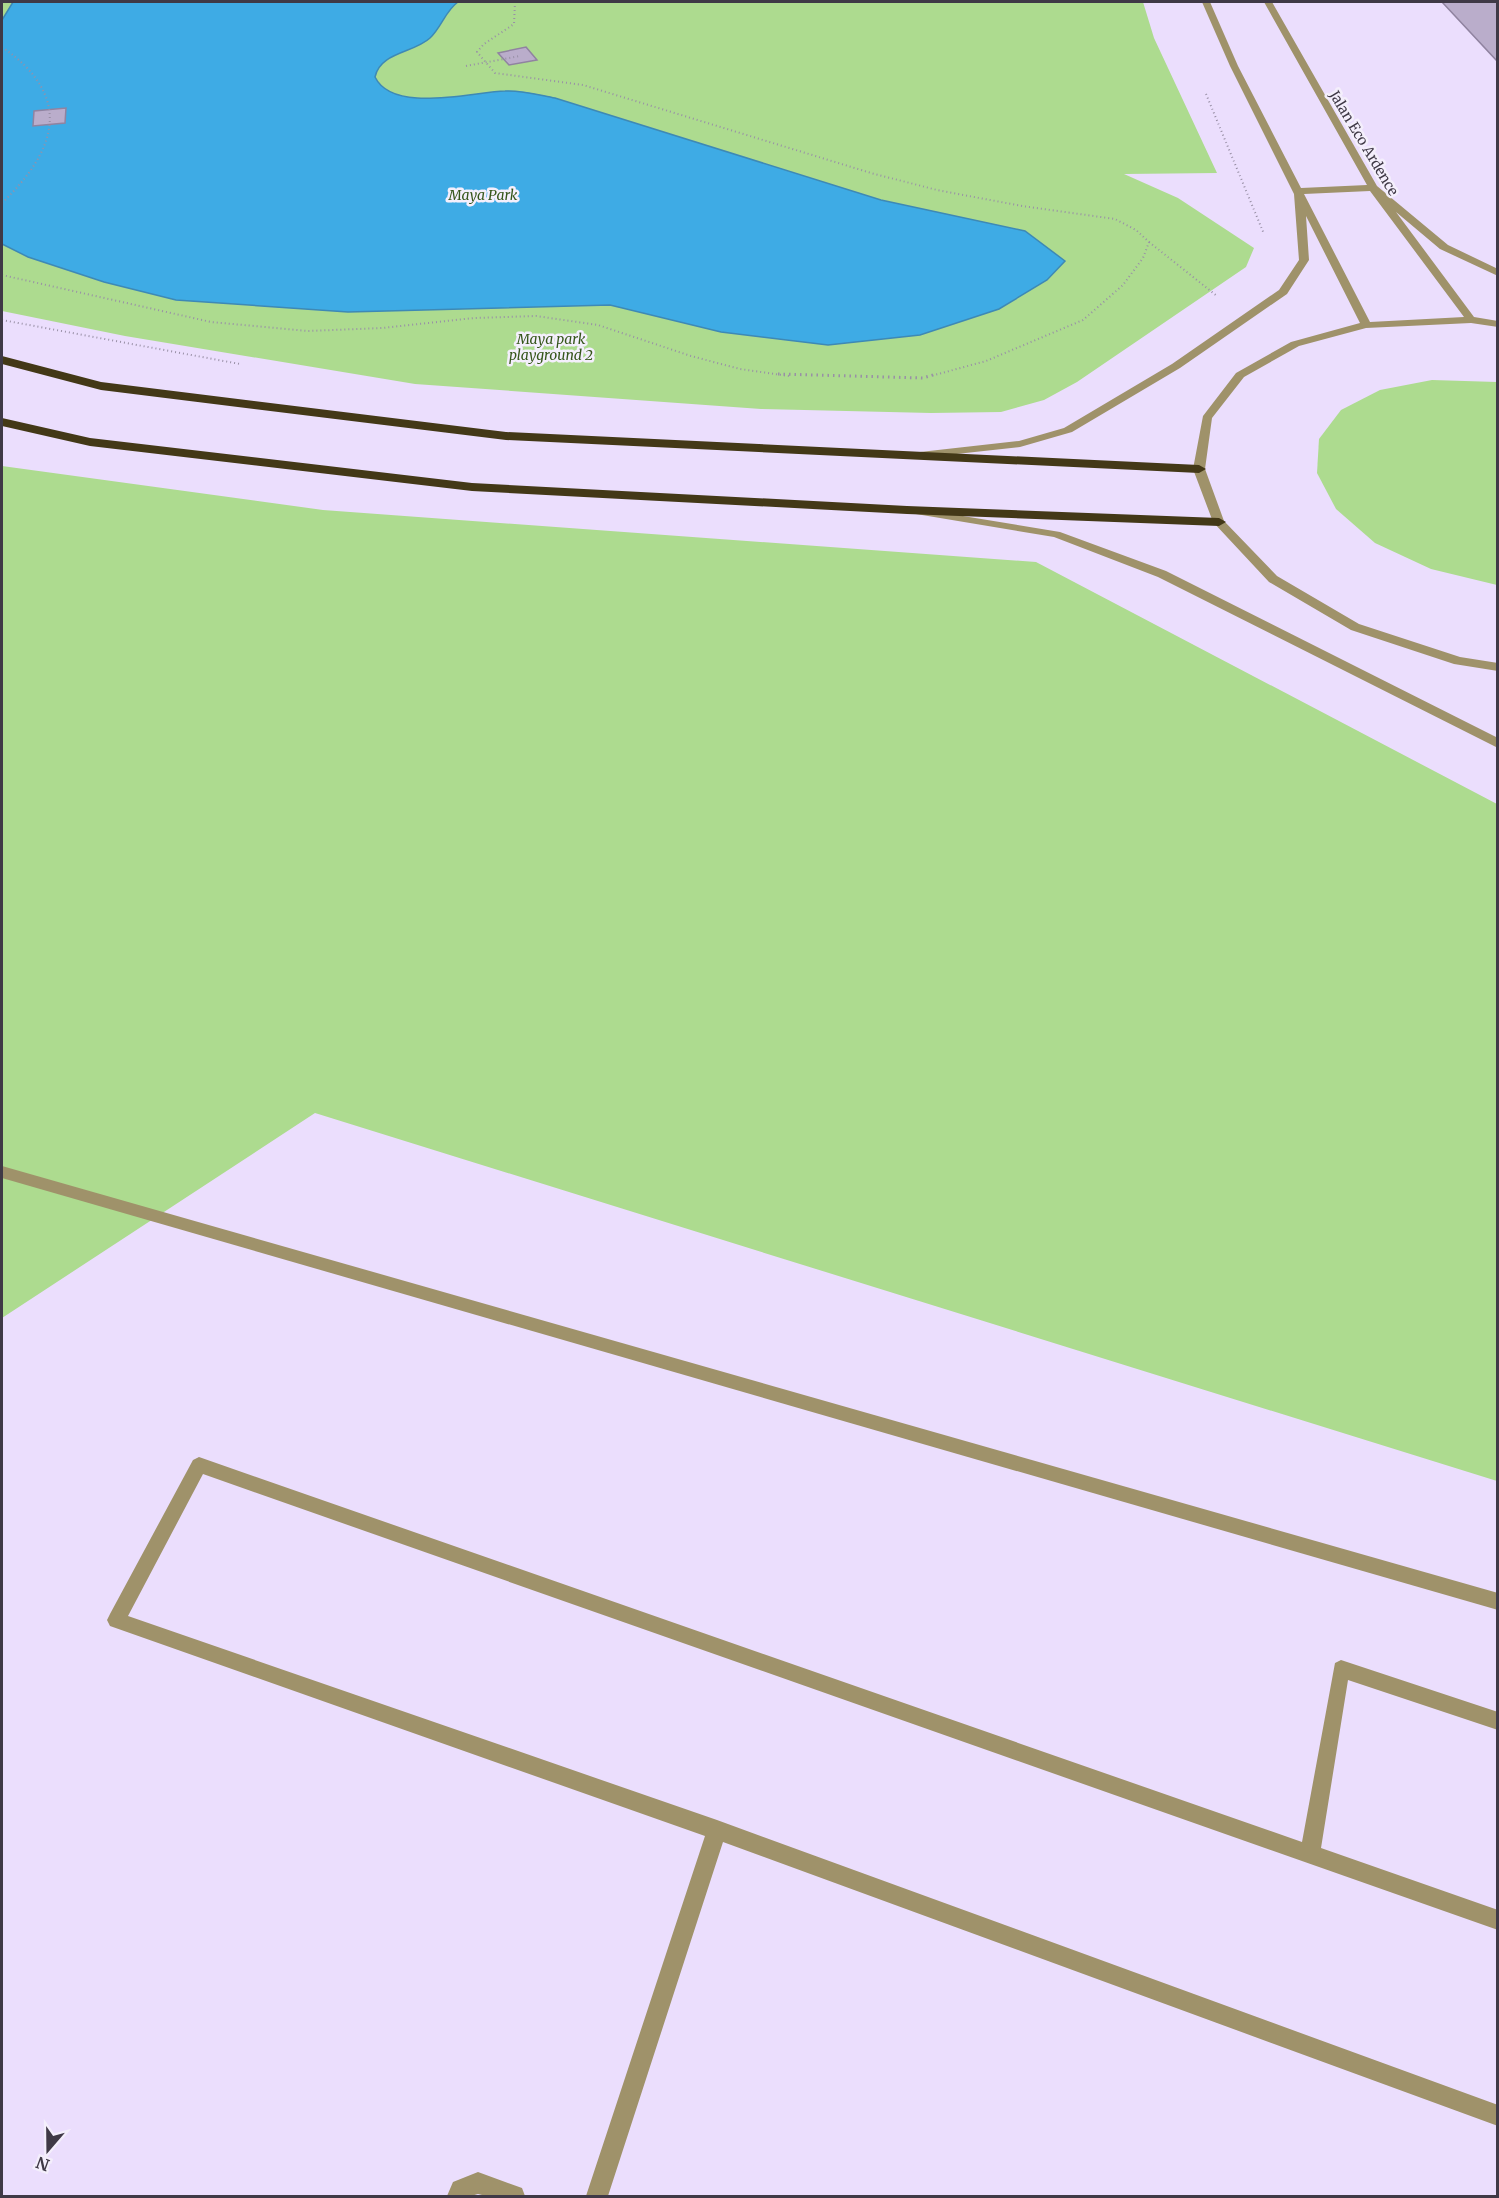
<svg xmlns="http://www.w3.org/2000/svg" width="1499" height="2198" font-family="Merriweather,serif">
<rect width="100%" height="100%" fill="#ebdefd"/>
<!-- green -->
<g fill="#addb8f">
<polygon points="2,2 1143,2 1154,38 1217,173 1124,174 1178,198 1254,248 1246,267 1077,382 1044,400 1001,412 931,413 761,409 415,384 125,336 2,311"/>
<polygon points="1432,380 1497,382 1497,585 1431,569 1375,543 1336,509 1317,473 1319,439 1341,410 1380,390"/>
<polygon points="2,466 323,510 1036,562 1497,804 1497,1481 315,1113 2,1318"/>
</g>
<!-- water -->
<path fill="#3eabe5" stroke="#3e89b5" stroke-width="1.5" d="M 13,2 L 458,2 C 446,10 441,28 430,38 C 414,53 380,52 375,77 C 393,114 472,92 505,91 C 522,90 539,95 555,98 L 881,200 L 1025,231 L 1065,261 L 1047,280 L 999,309 L 920,335 L 828,345 L 721,332 L 610,305 L 348,312 L 176,300 L 104,282 L 28,257 L 2,244 L 2,20 Z"/>
<!-- building -->
<g fill="#baadcb" stroke="#9083a0" stroke-width="1.5">
<polygon points="1442,2 1498,2 1498,62"/>
<polygon points="526,47 537,60 509,65 498,53"/>
<polygon points="66,108 65,123 33,126 34,111"/>
</g>
<g fill="none" stroke-linecap="round" stroke-linejoin="round">
<!-- path-far1 -->
<g stroke="#9990a6" stroke-width="2" stroke-dasharray="1 3" stroke-linecap="butt">
<polyline points="515,2 514,24 484,44 477,52 495,73 583,85 871,173 937,190 1022,206 1115,219 1136,230 1149,242 1143,258 1123,285 1083,320 986,361 931,376"/>
<path d="M 2,47 C 73,96 58,149 2,203"/>
<polyline points="466,66 520,56"/>
<polyline points="1206,94 1264,234"/>
<polyline points="1149,242 1217,296"/>
<polyline points="2,275 211,322 308,331 382,328 474,318 536,316 598,325 691,356 740,369 789,376"/>
<polyline points="2,320 240,364"/>
</g>
<!-- path -->
<polyline stroke="#9990a6" stroke-width="3" stroke-dasharray="1.5 4" stroke-linecap="butt" points="778,374 923,378 936,374"/>
<!-- minor -->
<g fill="#9f926a" fill-rule="evenodd">
<path d="M 1202,2 L 1210,2 L 1238,66 L 1301,188 L 1367,185 L 1264,2 L 1272,2 L 1377,186 L 1448,245 L 1498,269 L 1498,276 L 1440,249 L 1396,212 L 1474,317 L 1498,321 L 1498,327 L 1471,323 L 1366,328 L 1299,346 L 1244,377 L 1212,418 L 1205,469 L 1224,521 L 1277,576 L 1359,624 L 1460,657 L 1498,663 L 1498,671 L 1454,664 L 1351,630 L 1269,582 L 1213,522 L 1193,469 L 1203,416 L 1236,373 L 1291,342 L 1360,323 L 1306,216 L 1309,260 L 1287,294 L 1180,368 L 1072,432 L 1020,447 L 920,458 L 914,455 L 920,452 L 1019,441 L 1064,428 L 1172,364 L 1279,290 L 1299,260 L 1294,194 L 1230,66 ZM 1370,191 L 1464,317 L 1370,322 L 1304,194 Z"/>
<polygon points="920,509 1060,532 1166,571 1498,738 1498,748 1158,577 1054,537 916,514 916,510"/>
<polygon points="2,1166 1498,1593 1498,1610 2,1178"/>
<polygon points="199,1457 1302,1842 1335,1663 1341,1660 1498,1712 1498,1730 1348,1680 1321,1848 1498,1910 1498,1930 203,1474 128,1616 717,1820 1498,2105 1498,2126 723,1842 608,2196 586,2196 705,1836 110,1626 107,1620 110,1614 193,1460"/>
<polygon points="478,2172 522,2188 525,2196 486,2196 478,2194 471,2196 447,2196 453,2182"/>
</g>
<!-- highway -->
<g fill="#433817" fill-rule="evenodd">
<polygon points="2,356 101,382 506,432 1199,465 1206,469 1199,473 506,440 101,390 2,364"/>
<polygon points="2,418 90,438 472,483 907,506 1219,518 1226,522 1219,526 907,514 472,491 90,446 2,426"/>
</g>
</g>
<g text-anchor="middle" dominant-baseline="central" stroke-width="5" stroke-linejoin="round" paint-order="stroke">
<!-- far-street labels -->
<g font-size="14" fill="#3f3946" stroke="#f4effc">
<text transform="translate(1364 143) rotate(59)">Jalan Eco Ardence</text>
</g>
<!-- far-park labels -->
<g font-size="14" font-style="italic" fill="#35561a" stroke="#f4effc">
<text x="483" y="195">Maya Park</text>
<text x="551" y="339">Maya park<tspan x="551" dy="16">playground 2</tspan></text>
</g>
</g>
<!-- border -->
<rect width="1499" height="2198" fill="none" stroke="#3f3946" stroke-width="6"/>
<!-- north arrow -->
<g transform="translate(48 2150) rotate(200)" stroke="#f4effc" stroke-width="4.5" paint-order="stroke">
<path d="M0-4.5L10 22L0 15L-10 22Z" fill="#3f3946"/>
<text y="-9" font-size="16" font-weight="bold" text-anchor="middle" fill="#3f3946">N</text>
</g>
</svg>
